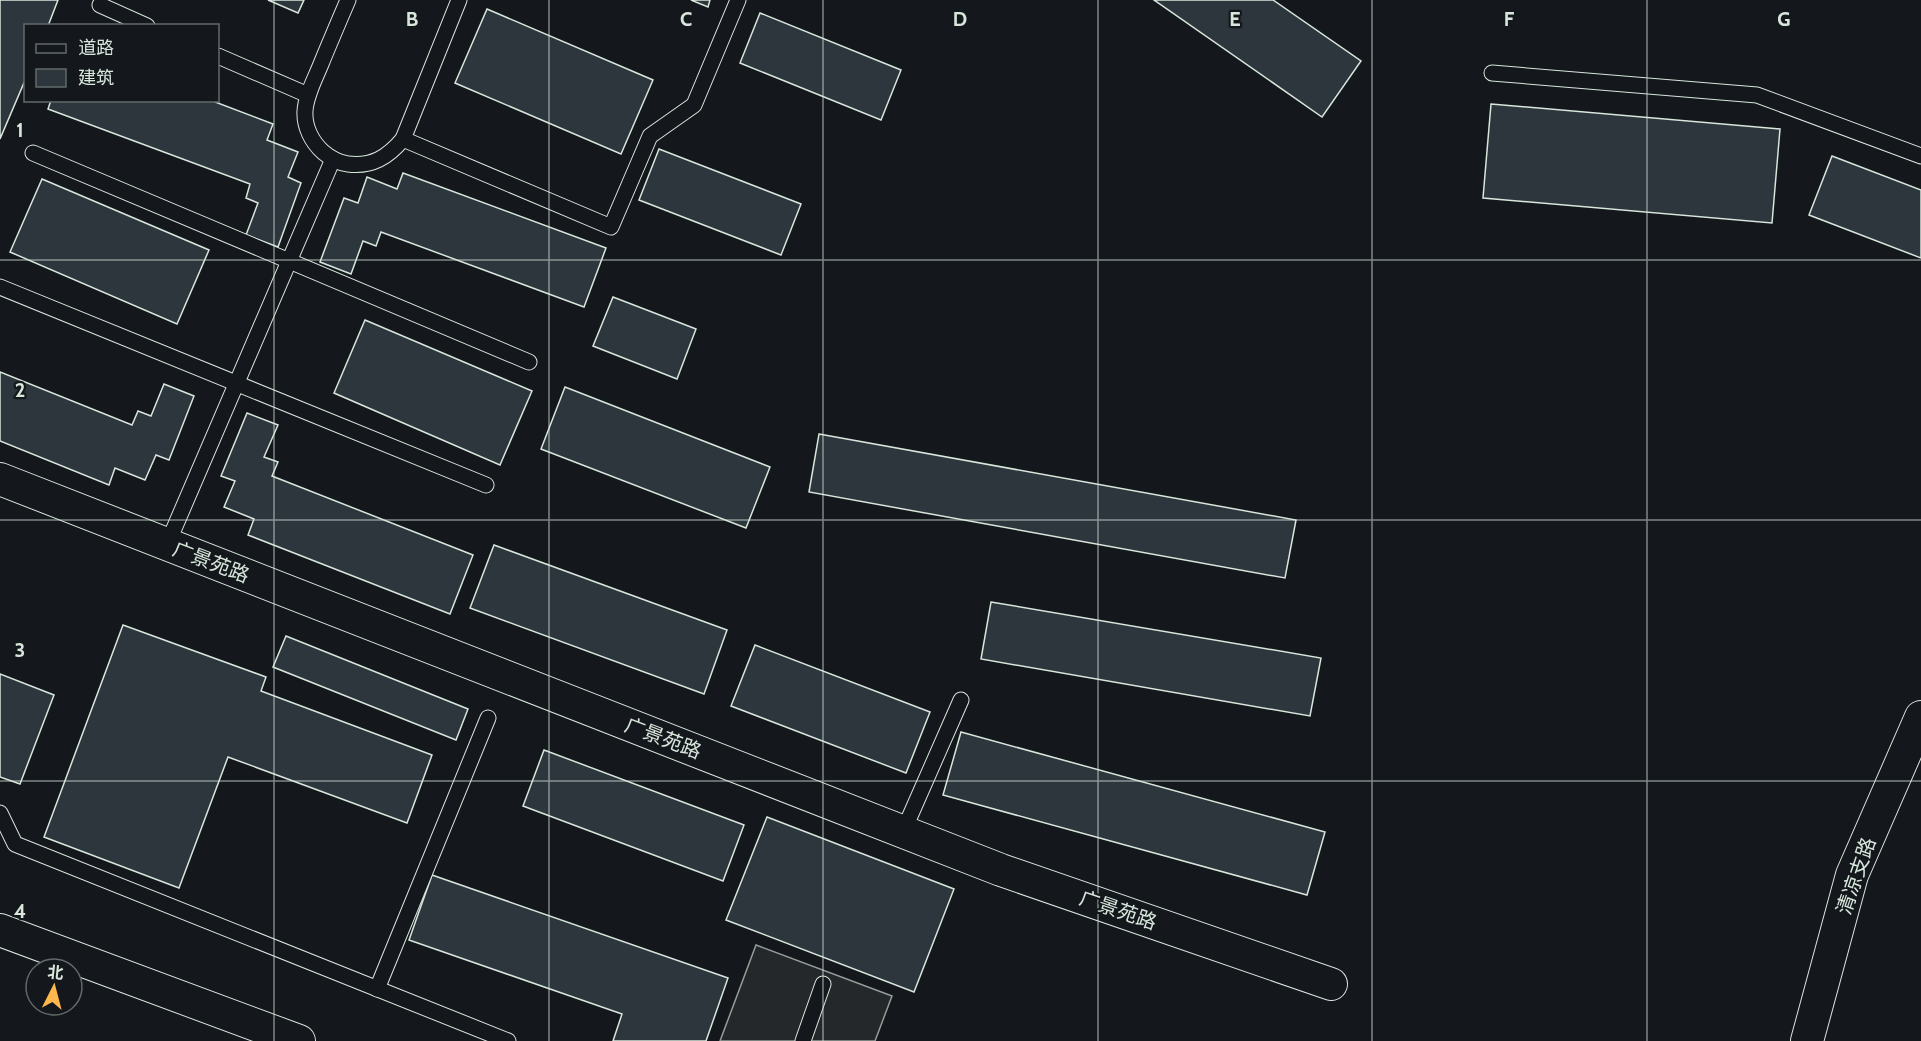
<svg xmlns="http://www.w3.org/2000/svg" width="1921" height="1041" font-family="Cabin,'Noto Sans SC',sans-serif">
<rect width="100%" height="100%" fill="#14181c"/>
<!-- parking -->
<polygon fill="#24282b" stroke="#939e99" stroke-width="1.5" points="756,945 892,996 875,1041 720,1041"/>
<!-- building -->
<g fill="#2c363c" stroke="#d8e6dc" stroke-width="1.5">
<polygon points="0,0 58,0 48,26 26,26 26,78 0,139"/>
<polygon points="268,0 304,0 298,13"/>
<polygon points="691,0 710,0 708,7"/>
<polygon points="1154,0 1273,0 1361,61 1322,117"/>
<polygon points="487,9 653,80 621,154 455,83"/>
<polygon points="760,13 901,70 881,120 740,63"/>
<polygon points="51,100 210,100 273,124 267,140 298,152 288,177 301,183 278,247 246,235 258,203 246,198 250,184 48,109"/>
<polygon points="1491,104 1780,129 1772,223 1483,198"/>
<polygon points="659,149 801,204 781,255 639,200"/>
<polygon points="1832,156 1921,190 1921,258 1809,215"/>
<polygon points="403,173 606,248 584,307 381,232 376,246 363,241 351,274 320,262 344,198 358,203 367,177 397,189"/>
<polygon points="42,179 209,250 177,324 10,252"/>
<polygon points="613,297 696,329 677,379 593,346"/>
<polygon points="365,320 532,391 500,465 334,393"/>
<polygon points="0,372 132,425 138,411 151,416 164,384 194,396 169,460 156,455 145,480 115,468 109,485 0,441"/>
<polygon points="565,387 770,467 746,528 541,449"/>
<polygon points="247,413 278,425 264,457 278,462 272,476 473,555 450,614 248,535 254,519 224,507 235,481 221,476"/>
<polygon points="819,434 1296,520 1285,578 809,492"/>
<polygon points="494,545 727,630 704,694 470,608"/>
<polygon points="991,602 1321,658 1310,716 981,659"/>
<polygon points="123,625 266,677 261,691 432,755 407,823 228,757 179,888 44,837"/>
<polygon points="286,636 468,709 456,740 273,667"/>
<polygon points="755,645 930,712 906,773 731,706"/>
<polygon points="0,674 54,695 20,784 0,777"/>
<polygon points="961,732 1325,832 1307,895 943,795"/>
<polygon points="544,750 744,825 723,881 523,806"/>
<polygon points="767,817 954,889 914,992 726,920"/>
<polygon points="432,875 728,978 706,1041 613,1041 622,1014 409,940"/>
</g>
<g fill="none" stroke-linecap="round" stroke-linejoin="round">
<defs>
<g id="service">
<path d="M 348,0 C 339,21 330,42 321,64 C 315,79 306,95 305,111 C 304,127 312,142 323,152 C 330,158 339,163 348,164 C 372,167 388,157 403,139 L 459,0"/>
<polyline points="100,5 147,26"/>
<polyline points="218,56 308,95"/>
<polyline points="1492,73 1757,95 1921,156"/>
<polyline points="403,139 611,227 650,136 694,105 738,0"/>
<polyline points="33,153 529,362"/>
<polyline points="0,287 486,485"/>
<polyline points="167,545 333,159"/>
<polyline points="0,813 15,844 508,1041"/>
<polyline points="903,832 961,700"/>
<polyline points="377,989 488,718"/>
<polyline points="803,1041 823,984"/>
</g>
<g id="minor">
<polyline points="0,479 1001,870 1331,984"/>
<polyline points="0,930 299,1041"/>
<polyline points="1807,1041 1852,875 1921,717"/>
</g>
</defs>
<!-- service casing -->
<use href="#service" stroke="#d8e6dc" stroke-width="17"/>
<!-- minor casing -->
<use href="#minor" stroke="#d8e6dc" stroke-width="34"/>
<!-- service -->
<use href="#service" stroke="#14181c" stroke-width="15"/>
<!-- minor -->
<use href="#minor" stroke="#14181c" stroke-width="32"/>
</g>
<!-- grid -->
<path fill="none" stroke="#d8e6dc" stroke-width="1.5" stroke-opacity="0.55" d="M 274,0 L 274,1041M 549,0 L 549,1041M 823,0 L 823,1041M 1098,0 L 1098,1041M 1372,0 L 1372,1041M 1647,0 L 1647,1041M 0,260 L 1921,260M 0,520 L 1921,520M 0,781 L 1921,781"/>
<g text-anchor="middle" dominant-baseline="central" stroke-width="4.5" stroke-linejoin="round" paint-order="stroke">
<!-- street labels -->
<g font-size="20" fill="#d8e6dc" stroke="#14181c">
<text transform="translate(211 562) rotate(21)">广景苑路</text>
<text transform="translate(663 738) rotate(21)">广景苑路</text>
<text transform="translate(1856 876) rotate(-71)">清凉支路</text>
<text transform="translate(1118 910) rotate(19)">广景苑路</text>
</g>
</g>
<g font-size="20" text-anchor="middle" font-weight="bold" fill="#d8e6dc" stroke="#14181c" stroke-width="4.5" stroke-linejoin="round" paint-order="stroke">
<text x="412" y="26">B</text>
<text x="686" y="26">C</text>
<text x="960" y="26">D</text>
<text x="1235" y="26">E</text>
<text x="1509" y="26">F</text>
<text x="1784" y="26">G</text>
<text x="20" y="137">1</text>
<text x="20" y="397">2</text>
<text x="20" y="657">3</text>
<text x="20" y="918">4</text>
</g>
<!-- legend -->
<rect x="24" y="24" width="195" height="78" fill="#14181c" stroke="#626a69" stroke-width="1.5"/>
<rect x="36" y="44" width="30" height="9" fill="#14181c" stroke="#626a69" stroke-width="1.5"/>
<text x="78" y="54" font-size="18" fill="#d8e6dc">道路</text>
<rect x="36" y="69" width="30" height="18" fill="#2c363c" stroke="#626a69" stroke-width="1.5"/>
<text x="78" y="84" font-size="18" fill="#d8e6dc">建筑</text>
<!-- north arrow -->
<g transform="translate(54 987) rotate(6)"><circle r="28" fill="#14181c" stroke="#626a69" stroke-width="1.5"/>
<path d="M0-4.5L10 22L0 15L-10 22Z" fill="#ffb74d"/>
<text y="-9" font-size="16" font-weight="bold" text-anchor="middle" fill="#d8e6dc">北</text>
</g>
</svg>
